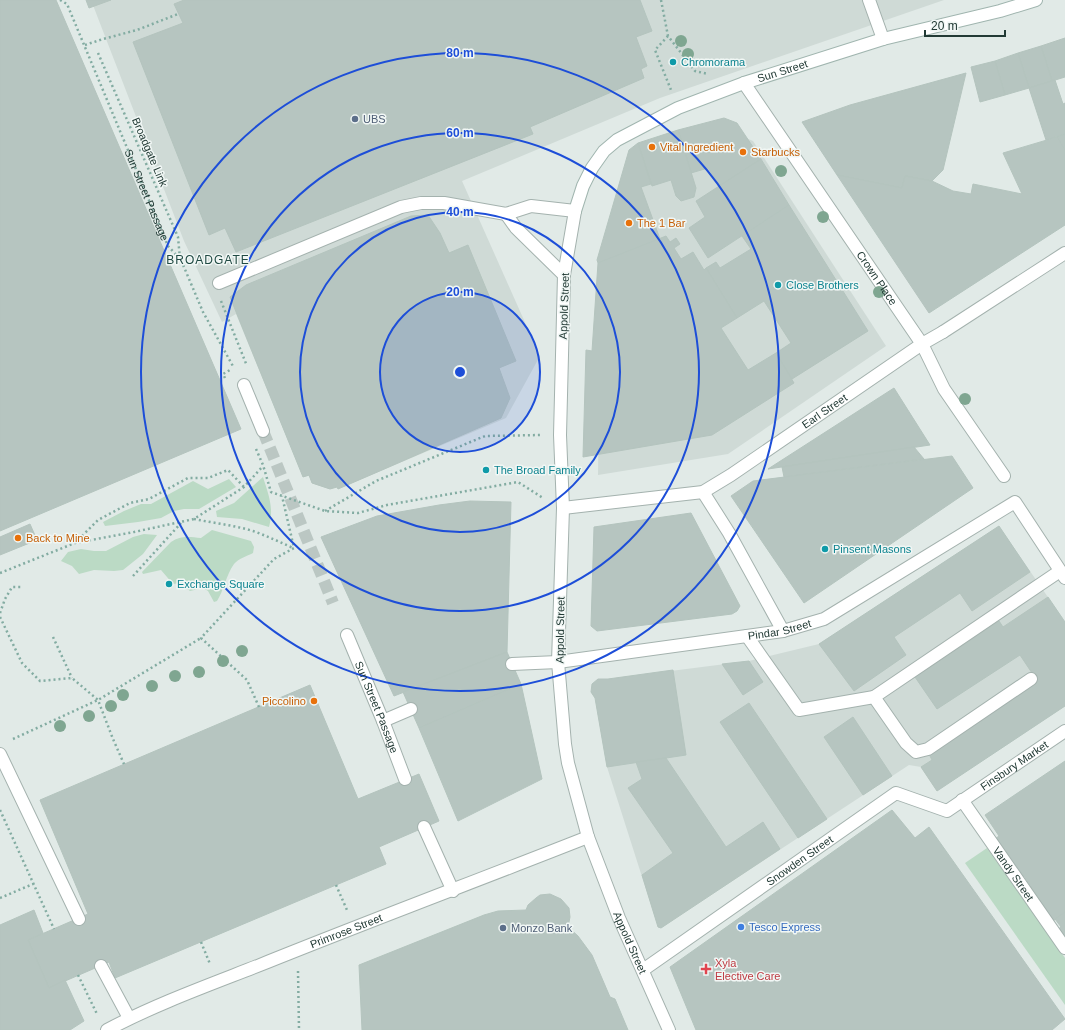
<svg xmlns="http://www.w3.org/2000/svg" width="1065" height="1030" font-family="Arial,sans-serif">
<rect width="100%" height="100%" fill="#e1eae7"/>
<!-- built -->
<g fill="#cfdad6">
<polygon points="91,0 944,0 660,98 462,181 540,356 506,418 338,489 337,487 330,489 312,483 309,476 303,477 236,314 222,322 184,241"/>
<polygon points="741,136 753,141 886,346 728,454 598,475 600,326 643,165"/>
<polygon points="999,526 1065,622 1065,706 937,791 921,767 909,765 661,928 658,927 607,767 595,698 591,692 608,679 749,661 819,644"/>
</g>
<!-- green -->
<g fill="#bbdac5">
<path d="M 263,477 C 269,496 274,508 269,527 L 242,519 L 217,517 L 216,511 L 234,503 Z"/>
<polygon points="229,479 236,487 199,509 184,509 174,511 161,518 138,522 105,526 103,522 124,511 141,504 151,504 193,481 208,489"/>
<path d="M 212,530 L 251,541 L 254,547 L 253,553 C 247,556 238,559 234,564 C 226,575 224,590 217,601 L 214,602 L 208,591 L 203,588 L 190,591 L 180,583 L 173,584 L 161,570 L 143,574 L 142,572 L 171,542 C 181,535 190,537 201,538 Z"/>
<polygon points="144,534 157,535 143,554 123,570 114,571 94,570 79,574 72,566 61,561 68,552 81,549 94,551 106,551 133,537"/>
<polygon points="987,848 1065,958 1065,1005 965,863"/>
</g>
<!-- building -->
<g fill="#b6c5c0" stroke="#b4c4be">
<polygon points="0,0 56,0 241,429 0,531"/>
<polygon points="86,0 111,0 89,8"/>
<polygon points="184,0 640,0 652,31 636,37 647,66 641,69 644,78 530,127 533,134 236,252 225,228 209,235 133,42 183,23 174,4"/>
<polygon points="1065,38 1065,77 1052,81 1041,46"/>
<polygon points="1041,46 1052,81 1029,88 1018,53"/>
<polygon points="1018,53 1029,88 1005,95 995,61"/>
<polygon points="995,61 1005,95 980,102 971,67"/>
<polygon points="966,73 943,170 932,181 905,176 902,188 837,175 802,122 850,105"/>
<polygon points="1055,80 1063,104 1065,103 1065,134 1046,140 1029,88"/>
<polygon points="724,118 737,123 761,159 720,186 708,168 691,173 678,130"/>
<polygon points="678,130 696,188 694,197 681,201 676,196 671,180 652,186 638,143"/>
<polygon points="1065,134 1065,150 1057,137"/>
<polygon points="1057,137 1065,150 1065,225 929,313 837,175 902,188 905,176 932,181 953,191 971,194 973,184 1022,194 1003,153"/>
<polygon points="638,143 651,184 641,187 660,239 598,263 597,260 629,150"/>
<polygon points="761,159 789,205 708,258 689,228 705,217 696,201"/>
<polygon points="789,205 868,331 792,379 776,353 791,343 764,301 737,318 706,268 716,262 720,268 751,249 742,236"/>
<polygon points="428,215 440,233 449,253 468,245 516,361 499,368 510,398 501,418 382,470 338,489 337,487 330,489 312,483 309,475 303,477 230,297 246,285 411,216"/>
<polygon points="666,236 670,242 676,238 680,244 674,248 681,259 693,252 704,270 706,268 737,318 721,328 748,370 776,353 794,383 712,435 583,457 586,350 592,351 598,263"/>
<polygon points="894,388 930,445 768,469"/>
<polygon points="914,447 924,459 784,477 782,467"/>
<polygon points="952,456 973,488 804,603 731,496 753,481"/>
<polygon points="470,501 511,502 507,652 394,696 321,537 377,516 439,505"/>
<polygon points="691,513 740,606 737,611 732,614 597,631 591,626 594,527"/>
<polygon points="30,524 37,540 0,555 0,537"/>
<polygon points="999,526 1030,572 972,611 960,593 894,637 906,655 854,691 819,644"/>
<polygon points="1048,597 1065,622 1065,706 937,791 921,767 932,760 929,754 1038,682 1020,655 937,709 915,677 999,621 1003,627"/>
<polygon points="507,652 521,684 419,728 403,692"/>
<polygon points="749,661 763,682 743,695 722,664"/>
<polygon points="673,670 686,755 607,767 595,698 591,692 592,684 598,679 608,679"/>
<polygon points="521,684 542,779 458,821 419,728"/>
<polygon points="310,685 358,799 419,774 439,821 379,847 386,864 115,978 109,962 49,988 28,940 88,914 40,800"/>
<polygon points="749,703 827,819 798,838 720,722"/>
<polygon points="853,717 892,776 863,795 824,737"/>
<polygon points="666,758 726,847 763,822 780,849 661,928 658,927 642,875 673,853 628,788 642,779 636,762"/>
<polygon points="1065,761 1065,912 1053,921 1024,876 1020,878 995,839 999,836 985,815"/>
<polygon points="892,810 915,838 929,827 1065,1019 1052,1030 696,1030 670,967"/>
<polygon points="550,894 561,899 569,908 570,917 568,927 578,936 592,955 610,997 615,999 628,1030 362,1030 359,965 484,915 498,911 526,910 528,905 536,898 540,895"/>
<polygon points="34,910 43,933 28,940 49,988 65,980 84,1021 70,1030 0,1030 0,925"/>
<polygon points="1065,912 1065,941 1057,930 1061,927 1055,919"/>
</g>
<g fill="none" stroke-linecap="round" stroke-linejoin="round">
<!-- street-tunnel -->
<polyline stroke="#bbc7c3" stroke-width="12" stroke-dasharray="12 6" stroke-linecap="butt" points="263,431 333,603"/>
<defs>
<g id="lane">
<polyline points="869,0 883,39"/>
<polyline points="506,214 516,228 564,275"/>
<polyline points="219,283 401,207 421,203 444,203 506,214 531,206 575,211"/>
<polyline points="943,332 1065,253"/>
<polyline points="703,492 729,533 783,631"/>
<path id="s2" d="M 347,635 L 383,721 L 405,779"/>
<polyline points="747,636 799,710 874,697 906,743 916,752 928,749 1031,679"/>
<polyline points="512,664 558,662"/>
<polyline points="874,697 1060,571"/>
<polyline points="383,721 411,709"/>
<polyline points="0,754 79,919"/>
<polyline points="424,827 453,891"/>
<polyline points="101,966 129,1018"/>
</g>
<g id="street">
<path id="s3" d="M 744,83 L 922,344 L 944,389 L 1004,476"/>
<path id="s4" d="M 575,211 L 564,275 L 560,435 L 563,508 L 558,662 L 565,744 L 568,763 L 588,837 L 619,918 L 669,1030"/>
<polyline points="244,385 263,431"/>
<path id="s5" d="M 563,508 L 703,492 L 731,475 L 922,344 L 943,332"/>
<path id="s6" d="M 558,662 L 783,631 L 824,619 L 1015,502 L 1065,578"/>
<path id="s7" d="M 962,800 L 1065,948"/>
<path id="s8" d="M 643,970 L 896,793 L 947,811 L 1065,731"/>
<path id="s9" d="M 107,1030 C 156,1004 209,985 260,965 C 369,921 479,880 588,837"/>
</g>
<g id="secondary">
<path id="s10" d="M 575,211 L 583,186 L 592,168 L 604,151 L 617,140 L 678,108 L 744,83 L 883,39 L 1000,11 L 1036,0"/>
</g>
</defs>
<!-- lane casing -->
<use href="#lane" stroke="#a4b2ae" stroke-width="14"/>
<!-- street casing -->
<use href="#street" stroke="#a4b2ae" stroke-width="14"/>
<!-- secondary casing -->
<use href="#secondary" stroke="#a0b5af" stroke-width="14"/>
<!-- path -->
<g stroke="#83aca2" stroke-width="2.5" stroke-dasharray="2 3" stroke-linecap="butt">
<path id="s1" d="M 60,0 L 67,4 L 168,246 L 181,260 L 203,312 L 234,368"/>
<polyline points="661,0 668,36 695,71 708,74"/>
<polyline points="668,36 655,50 671,90"/>
<polyline points="85,45 103,39 137,30 178,14"/>
<polyline points="98,53 178,237 180,259"/>
<polyline points="221,301 247,366"/>
<polyline points="225,378 223,374 230,370"/>
<polyline points="256,449 263,465 271,492 325,511 358,513 387,505 518,482 543,498"/>
<polyline points="325,511 376,481 485,436 541,435"/>
<path d="M 194,519 C 213,523 233,525 253,531 C 267,536 280,542 293,548"/>
<polyline points="75,543 98,520 130,503 149,499 188,478 208,478 228,470 244,487"/>
<polyline points="0,573 75,543 134,532 194,519 244,487 263,466"/>
<polyline points="133,576 181,523"/>
<polyline points="0,613 5,599 12,587 22,587"/>
<polyline points="0,617 22,663 40,681 72,678 98,700 113,739 124,764"/>
<polyline points="53,637 72,678"/>
<polyline points="259,707 247,680 201,638 274,559 294,548 282,496"/>
<polyline points="13,739 98,700 201,638"/>
<polyline points="0,810 54,929"/>
<polyline points="336,885 347,910"/>
<polyline points="0,898 33,884"/>
<polyline points="201,942 210,964"/>
<polyline points="298,971 299,1030"/>
<polyline points="78,975 97,1014"/>
</g>
<!-- lane -->
<use href="#lane" stroke="#fff" stroke-width="12"/>
<!-- street -->
<use href="#street" stroke="#fff" stroke-width="12"/>
<!-- secondary -->
<use href="#secondary" stroke="#fff" stroke-width="12"/>
</g>
<!-- trees -->
<g fill="#7fa691">
<circle cx="681" cy="41" r="6"/>
<circle cx="688" cy="54" r="6"/>
<circle cx="781" cy="171" r="6"/>
<circle cx="823" cy="217" r="6"/>
<circle cx="879" cy="292" r="6"/>
<circle cx="965" cy="399" r="6"/>
<circle cx="242" cy="651" r="6"/>
<circle cx="223" cy="661" r="6"/>
<circle cx="199" cy="672" r="6"/>
<circle cx="175" cy="676" r="6"/>
<circle cx="152" cy="686" r="6"/>
<circle cx="123" cy="695" r="6"/>
<circle cx="111" cy="706" r="6"/>
<circle cx="89" cy="716" r="6"/>
<circle cx="60" cy="726" r="6"/>
</g>
<!-- distance rings -->
<circle cx="460" cy="372" r="80" fill="#1d4ed8" fill-opacity=".12"/>
<g fill="none" stroke="#1d4ed8" stroke-width="2">
<circle cx="460" cy="372" r="80"/>
<circle cx="460" cy="372" r="160"/>
<circle cx="460" cy="372" r="239"/>
<circle cx="460" cy="372" r="319"/>
</g>
<!-- markers -->
<g fill="#0f9aa8" stroke="#f1f7f5" stroke-width="1.5">
<circle cx="673" cy="62" r="4"/>
<circle cx="778" cy="285" r="4"/>
<circle cx="486" cy="470" r="4"/>
<circle cx="825" cy="549" r="4"/>
<circle cx="169" cy="584" r="4"/>
</g>
<g fill="#5c6f8a" stroke="#f1f7f5" stroke-width="1.5">
<circle cx="355" cy="119" r="4"/>
<circle cx="503" cy="928" r="4"/>
</g>
<g fill="#e8710a" stroke="#f1f7f5" stroke-width="1.5">
<circle cx="652" cy="147" r="4"/>
<circle cx="743" cy="152" r="4"/>
<circle cx="629" cy="223" r="4"/>
<circle cx="18" cy="538" r="4"/>
<circle cx="314" cy="701" r="4"/>
</g>
<circle fill="#3f7fe0" stroke="#f1f7f5" stroke-width="1.5" cx="741" cy="927" r="4"/>
<path fill="#e0444e" stroke="#f1f7f5" stroke-width="1.5" d="M704 963h4v4h4v4h-4v4h-4v-4h-4v-4h4z"/>
<g text-anchor="middle" dominant-baseline="central" stroke-width="3" stroke-linejoin="round" paint-order="stroke">
<!-- culture labels -->
<g font-size="11" fill="#0d838f" stroke="#f1f7f5" text-anchor="start">
<text x="681" y="62">Chromorama</text>
<text x="786" y="285">Close Brothers</text>
<text x="494" y="470">The Broad Family</text>
<text x="833" y="549">Pinsent Masons</text>
<text x="177" y="584">Exchange Square</text>
</g>
<!-- street labels -->
<g font-size="11" fill="#223a35" stroke="#f1f7f5">
<text stroke="none"><textPath href="#s10" startOffset="264">Sun Street</textPath></text>
<text transform="translate(150 152) rotate(67)">Broadgate Link</text>
<text stroke="none"><textPath href="#s1" startOffset="215">Sun Street Passage</textPath></text>
<text stroke="none"><textPath href="#s3" startOffset="236">Crown Place</textPath></text>
<text transform="translate(564 306) rotate(-88)">Appold Street</text>
<text stroke="none"><textPath href="#s5" startOffset="287">Earl Street</textPath></text>
<text stroke="none"><textPath href="#s6" startOffset="224">Pindar Street</textPath></text>
<text transform="translate(560 630) rotate(-89)">Appold Street</text>
<text stroke="none"><textPath href="#s2" startOffset="78">Sun Street Passage</textPath></text>
<text stroke="none"><textPath href="#s8" startOffset="444">Finsbury Market</textPath></text>
<text stroke="none"><textPath href="#s8" startOffset="191">Snowden Street</textPath></text>
<text stroke="none"><textPath href="#s7" startOffset="90">Vandy Street</textPath></text>
<text stroke="none"><textPath href="#s9" startOffset="259">Primrose Street</textPath></text>
<text stroke="none"><textPath href="#s4" startOffset="744">Appold Street</textPath></text>
</g>
<!-- service labels -->
<g font-size="11" fill="#4e5e75" stroke="#f1f7f5" text-anchor="start">
<text x="363" y="119">UBS</text>
<text x="511" y="928">Monzo Bank</text>
</g>
<!-- food labels -->
<g font-size="11" fill="#c56008" stroke="#f1f7f5" text-anchor="start">
<text x="660" y="147">Vital Ingredient</text>
<text x="751" y="152">Starbucks</text>
<text x="637" y="223">The 1 Bar</text>
<text x="26" y="538">Back to Mine</text>
<text x="306" y="701" text-anchor="end">Piccolino</text>
</g>
<!-- shop labels -->
<g font-size="11" fill="#366cbe" stroke="#f1f7f5" text-anchor="start">
<text x="749" y="927">Tesco Express</text>
</g>
<!-- health labels -->
<g font-size="11" fill="#be3a42" stroke="#f1f7f5" text-anchor="start">
<text x="715" y="963">Xyla<tspan x="715" dy="13">Elective Care</tspan></text>
</g>
<!-- neighbourhood labels -->
<g font-size="12" letter-spacing="1" fill="#204a43" stroke="#f1f7f5">
<text x="208" y="260">BROADGATE</text>
</g>
</g>
<circle cx="460" cy="372" r="6" fill="#1d4ed8" stroke="#f1f7f5" stroke-width="2"/>
<g font-size="12" text-anchor="middle" font-weight="bold" fill="#1d4ed8" stroke="#f1f7f5" stroke-width="3" stroke-linejoin="round" paint-order="stroke">
<text x="460" y="57">80 m</text>
<text x="460" y="137">60 m</text>
<text x="460" y="216">40 m</text>
<text x="460" y="296">20 m</text>
</g>
<!-- scale -->
<path d="M925 30v6h80v-6" fill="none" stroke="#223a35" stroke-width="2"/>
<text x="931" y="30" font-size="12" fill="#223a35" stroke="#f1f7f5" stroke-width="3" paint-order="stroke">20 m</text>
</svg>
